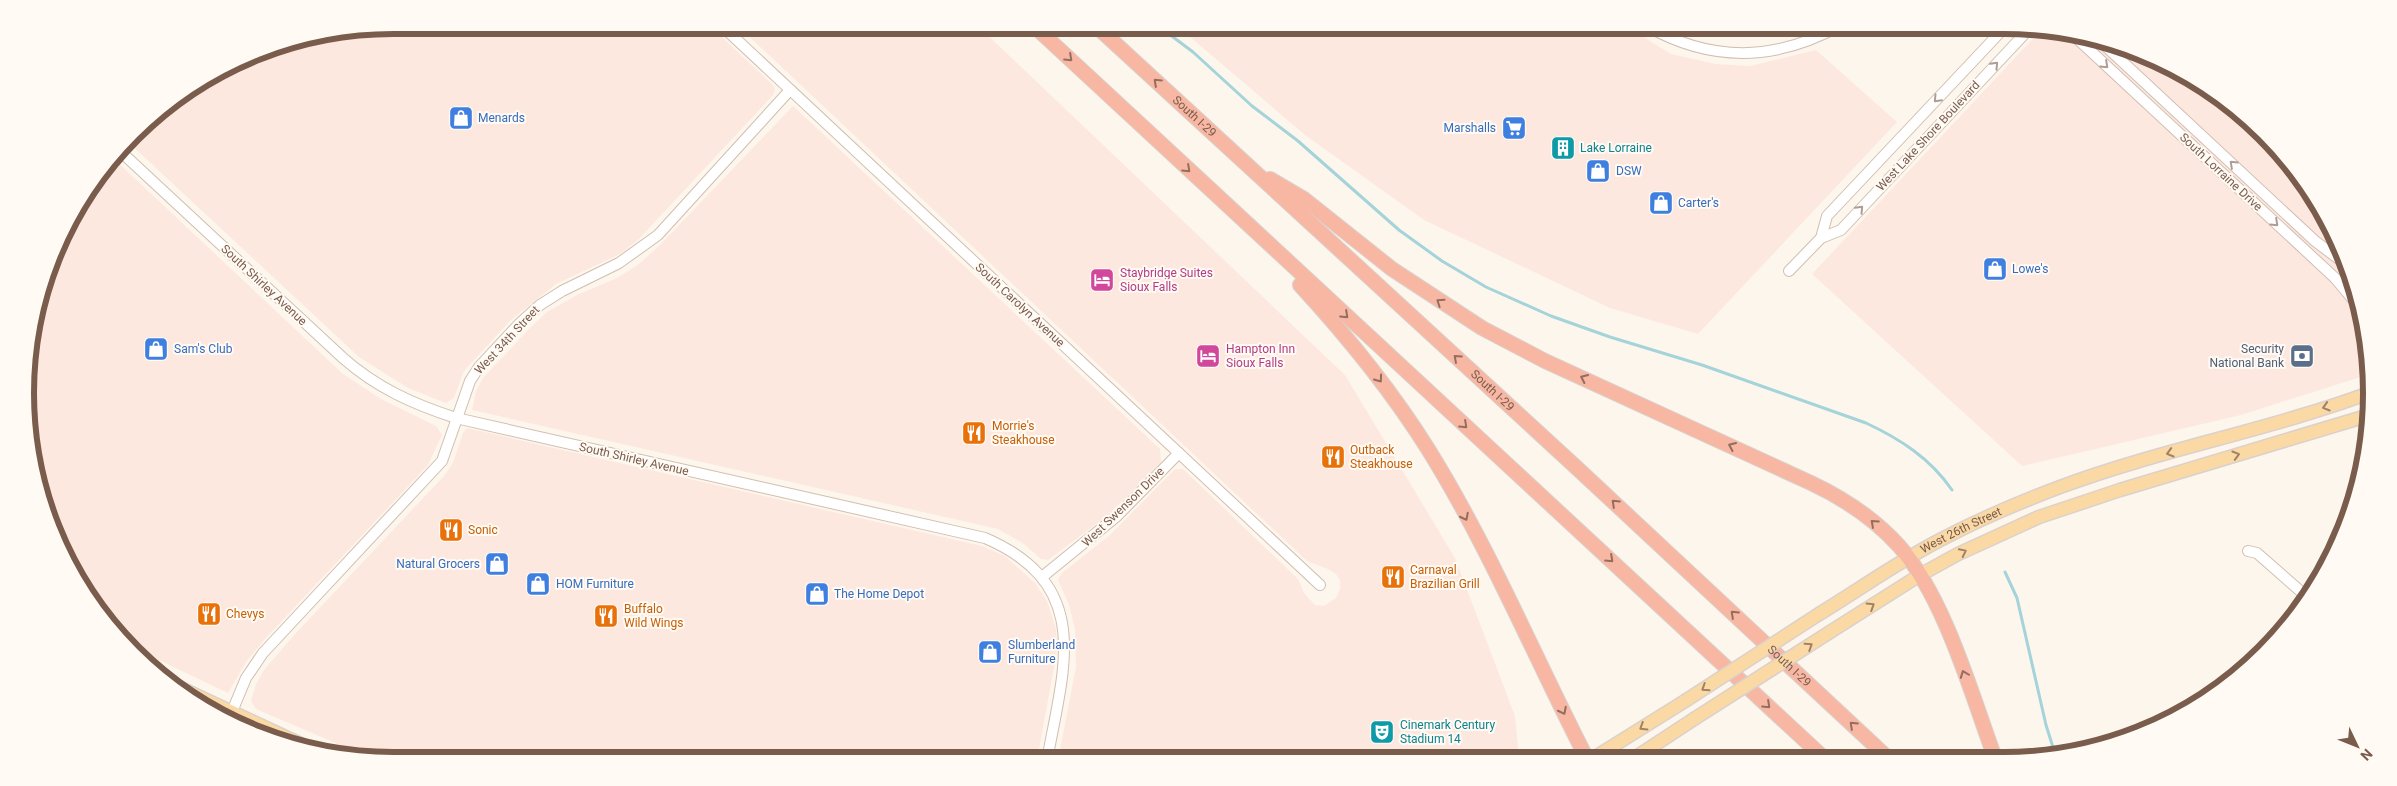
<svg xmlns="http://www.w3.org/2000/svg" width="2397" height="786" viewBox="0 0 2397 786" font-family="Roboto,sans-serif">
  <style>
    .commercial { fill: #fde8e0 }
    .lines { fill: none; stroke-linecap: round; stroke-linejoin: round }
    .stream { stroke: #a5d3da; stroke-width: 3 }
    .minor-casing { stroke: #d1beb0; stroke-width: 12 }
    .major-casing { stroke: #dad1cd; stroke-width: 15 }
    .highway-casing { stroke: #dad1cd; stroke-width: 16 }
    .minor { stroke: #fff; stroke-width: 10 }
    .major { stroke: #fbd9a5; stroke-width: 12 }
    .highway { stroke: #f7b7a3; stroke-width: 14 }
    .major-bridge-casing { stroke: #dad1cd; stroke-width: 15; stroke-linecap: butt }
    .major-bridge { stroke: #fbd9a5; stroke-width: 12 }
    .oneway { stroke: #936e5e }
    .oneway2 { stroke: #af9d94 }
    .oneway3 { stroke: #a18267 }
    .labels { text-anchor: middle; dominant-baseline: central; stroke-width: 4; stroke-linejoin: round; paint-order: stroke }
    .street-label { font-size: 12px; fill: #7a5c4d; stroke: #fffaf3 }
    .shop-label { font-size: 12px; fill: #366cbe; stroke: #fffaf3; text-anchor: start }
    .culture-label { font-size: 12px; fill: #0d838f; stroke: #fffaf3; text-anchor: start }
    .hotel-label { font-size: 12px; fill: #b23c85; stroke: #fffaf3; text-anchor: start }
    .service-label { font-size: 12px; fill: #4e5e75; stroke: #fffaf3; text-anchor: end }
    .food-label { font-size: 12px; fill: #c56008; stroke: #fffaf3; text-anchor: start }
    .rim { fill: none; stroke: #7a5c4d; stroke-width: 6 }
  </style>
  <rect width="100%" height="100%" fill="#fdf6ec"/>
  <g class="commercial">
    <polygon points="393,25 709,25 772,84 775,89 774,94 638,240 620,254 556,284 511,320 464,371 454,398 446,403 408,388 359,357 127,141 150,117 252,53 321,32"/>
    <polygon points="737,25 977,25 1345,375 1455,558 1515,716 1518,748 1515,759 1058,760 1076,667 1075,629 1069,605 1058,580 1062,573 1110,535 1175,469 1183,469 1298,579 1304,593 1315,605 1324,606 1336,598 1340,589 1340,580 1336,574 1328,569 1307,561"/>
    <polygon points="1176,25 1624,25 1671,54 1716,64 1750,66 1816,50 1897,122 1698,334 1610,308 1424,220 1305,135"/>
    <polygon points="2042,29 2076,32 2145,53 2209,87 2264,133 2310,189 2344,252 2365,321 2370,374 2241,415 2022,466 1812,274"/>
    <polygon points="793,106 1160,449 1161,462 1107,516 1048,560 1041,559 1024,544 998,529 472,410 476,391 483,378 530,328 547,312 577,295 617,278 639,264 660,245"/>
    <polygon points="112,157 343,374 381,399 436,426 442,435 428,465 264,640 246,662 228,693 163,662 120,638 87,598 37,488 26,417 28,345 63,230 101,169"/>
    <polygon points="467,428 982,546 1005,556 1035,583 1047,601 1056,629 1057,651 1037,760 393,761 373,759 256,709 251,701 256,684 264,670 296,633 444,476 453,463 463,433"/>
  </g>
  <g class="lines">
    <g class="stream">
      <path d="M1157,25L1193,52L1252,106L1298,141L1399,230L1442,261L1486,287L1551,316L1610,337L1702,365L1866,423C1900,439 1930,458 1952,490"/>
      <polyline points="2005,572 2017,598 2046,725 2056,757"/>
    </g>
    <defs>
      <g id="minor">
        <polyline points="721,25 1320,585"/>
        <path d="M1645,25C1711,63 1775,62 1841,25"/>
        <polyline points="2069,31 2335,278 2355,302 2364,319"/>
        <polyline points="2098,39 2315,241 2348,266"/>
        <path d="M119,150L343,358C377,388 413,404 456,418L985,538C1094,585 1064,667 1047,760"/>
        <polyline points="1821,238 1827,216 2007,25"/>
        <polyline points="1789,271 1821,238 1841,230 2030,28"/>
        <polyline points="2248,551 2257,553 2307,597"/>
        <polyline points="1042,577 1117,516 1179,453"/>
        <polyline points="231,714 246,678 263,653 442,461 470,381 479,367 519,324 540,305 562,291 619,263 658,235 790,90"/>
      </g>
      <g id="major">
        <path id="s1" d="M1819,614C1860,589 1899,561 1942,539C1980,519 2020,502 2060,487C2162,449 2270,430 2372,392"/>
        <polyline points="1830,632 1920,575 1958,554 2039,517 2120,490 2370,415"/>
        <polyline points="170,683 322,754"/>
        <polyline points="1592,759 1685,701"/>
        <polyline points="1633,759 1694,719"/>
      </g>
      <g id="highway">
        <polyline points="1033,25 1824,758"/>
        <path id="s2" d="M1095,25L1578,469L1888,758"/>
        <path d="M1270,179L1304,199L1392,269L1482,328L1545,361L1811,483C1845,499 1875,519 1900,547C1945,599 1971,693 1995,758"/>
        <path d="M1300,285C1347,336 1391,390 1428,449C1489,547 1534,656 1587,759"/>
      </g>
    </defs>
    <use href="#minor" class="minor-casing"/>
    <use href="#major" class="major-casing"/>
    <use href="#highway" class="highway-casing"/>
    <use href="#minor" class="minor"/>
    <use href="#major" class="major"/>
    <use href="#highway" class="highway"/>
    <defs>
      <g id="major-bridge">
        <polyline points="1685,701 1819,614"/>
        <polyline points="1694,719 1830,632"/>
      </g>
    </defs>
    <use href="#major-bridge" class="major-bridge-casing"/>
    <use href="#major-bridge" class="major-bridge"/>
  </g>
  <defs><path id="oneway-chevron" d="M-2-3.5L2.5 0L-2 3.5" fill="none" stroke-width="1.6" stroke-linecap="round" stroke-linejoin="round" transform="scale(1.25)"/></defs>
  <g class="oneway">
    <use href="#oneway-chevron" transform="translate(1069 58) rotate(43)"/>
    <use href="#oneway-chevron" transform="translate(1157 82) rotate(-137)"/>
    <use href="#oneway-chevron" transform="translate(1187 169) rotate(43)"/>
    <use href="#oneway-chevron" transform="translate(1440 302) rotate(-146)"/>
    <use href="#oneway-chevron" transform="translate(1345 315) rotate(43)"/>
    <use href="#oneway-chevron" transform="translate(1457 358) rotate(-138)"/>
    <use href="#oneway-chevron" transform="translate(1584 378) rotate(-155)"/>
    <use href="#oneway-chevron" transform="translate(1379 379) rotate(54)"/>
    <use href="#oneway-chevron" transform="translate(1464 425) rotate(43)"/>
    <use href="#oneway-chevron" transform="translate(1732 446) rotate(-156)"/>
    <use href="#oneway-chevron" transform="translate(1615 503) rotate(-137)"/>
    <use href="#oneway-chevron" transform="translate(1465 517) rotate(63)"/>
    <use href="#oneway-chevron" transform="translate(1874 523) rotate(-138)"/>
    <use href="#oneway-chevron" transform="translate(1610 559) rotate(43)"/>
    <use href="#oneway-chevron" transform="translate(1734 614) rotate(-137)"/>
    <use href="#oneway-chevron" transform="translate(1964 674) rotate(-111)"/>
    <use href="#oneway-chevron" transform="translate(1767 705) rotate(43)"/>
    <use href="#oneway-chevron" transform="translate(1563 711) rotate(63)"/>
    <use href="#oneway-chevron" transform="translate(1853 725) rotate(-137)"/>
  </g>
  <g class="oneway2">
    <use href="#oneway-chevron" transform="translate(1995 65) rotate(-47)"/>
    <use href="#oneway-chevron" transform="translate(2105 65) rotate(43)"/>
    <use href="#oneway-chevron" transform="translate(1937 99) rotate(133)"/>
    <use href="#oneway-chevron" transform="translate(2233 164) rotate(-137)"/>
    <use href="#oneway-chevron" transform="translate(1860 209) rotate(-47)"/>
    <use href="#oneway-chevron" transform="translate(2275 223) rotate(43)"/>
  </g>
  <g class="oneway3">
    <use href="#oneway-chevron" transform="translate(2326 407) rotate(163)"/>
    <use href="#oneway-chevron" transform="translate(2170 453) rotate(164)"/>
    <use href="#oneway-chevron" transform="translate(2236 455) rotate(-16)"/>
    <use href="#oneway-chevron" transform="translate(1963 552) rotate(-26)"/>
    <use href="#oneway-chevron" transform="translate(1871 606) rotate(-32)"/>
    <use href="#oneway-chevron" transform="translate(1809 646) rotate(-33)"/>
    <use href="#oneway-chevron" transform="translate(1705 688) rotate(147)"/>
    <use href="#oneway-chevron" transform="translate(1643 727) rotate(148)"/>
  </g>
  <defs>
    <symbol id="shop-square" viewBox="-11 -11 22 22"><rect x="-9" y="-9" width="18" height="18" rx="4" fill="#3f7fe0" stroke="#fffaf3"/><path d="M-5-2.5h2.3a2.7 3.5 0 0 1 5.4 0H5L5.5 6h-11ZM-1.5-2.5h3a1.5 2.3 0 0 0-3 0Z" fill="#fff"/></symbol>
    <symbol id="supermarket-square" viewBox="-11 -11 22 22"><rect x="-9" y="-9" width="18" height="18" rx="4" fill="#3f7fe0" stroke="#fffaf3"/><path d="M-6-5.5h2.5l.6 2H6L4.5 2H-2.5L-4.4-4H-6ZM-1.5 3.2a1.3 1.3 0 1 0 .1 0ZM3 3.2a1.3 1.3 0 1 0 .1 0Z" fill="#fff"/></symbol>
    <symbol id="building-square" viewBox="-11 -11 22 22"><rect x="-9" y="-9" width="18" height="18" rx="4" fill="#0f9aa8" stroke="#fffaf3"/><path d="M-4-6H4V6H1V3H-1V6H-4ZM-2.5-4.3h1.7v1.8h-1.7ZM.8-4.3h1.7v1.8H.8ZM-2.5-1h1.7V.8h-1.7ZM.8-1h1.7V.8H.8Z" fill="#fff"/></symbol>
    <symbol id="hotel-square" viewBox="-11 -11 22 22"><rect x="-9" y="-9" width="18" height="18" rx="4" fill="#d1479c" stroke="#fffaf3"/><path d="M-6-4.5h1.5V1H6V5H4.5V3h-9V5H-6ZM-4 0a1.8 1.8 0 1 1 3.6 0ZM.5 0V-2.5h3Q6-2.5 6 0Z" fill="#fff"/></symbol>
    <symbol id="bank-square" viewBox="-11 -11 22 22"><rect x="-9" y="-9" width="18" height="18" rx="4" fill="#5c6f8a" stroke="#fffaf3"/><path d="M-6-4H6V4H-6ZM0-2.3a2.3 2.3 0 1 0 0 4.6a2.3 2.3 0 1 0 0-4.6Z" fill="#fff"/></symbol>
    <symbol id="restaurant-square" viewBox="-11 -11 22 22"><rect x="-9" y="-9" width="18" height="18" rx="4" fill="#e8710a" stroke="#fffaf3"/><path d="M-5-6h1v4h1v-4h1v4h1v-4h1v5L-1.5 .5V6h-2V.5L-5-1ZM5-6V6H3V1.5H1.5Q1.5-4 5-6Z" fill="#fff"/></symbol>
    <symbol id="theatre-square" viewBox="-11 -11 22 22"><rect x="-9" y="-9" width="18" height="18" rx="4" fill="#0f9aa8" stroke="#fffaf3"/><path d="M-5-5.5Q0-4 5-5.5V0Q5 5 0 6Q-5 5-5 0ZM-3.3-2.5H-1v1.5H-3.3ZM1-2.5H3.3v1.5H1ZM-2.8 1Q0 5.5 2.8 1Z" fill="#fff"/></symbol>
  </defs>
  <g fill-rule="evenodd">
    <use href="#shop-square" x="447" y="104" width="28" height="28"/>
    <use href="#supermarket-square" x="1500" y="114" width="28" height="28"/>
    <use href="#building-square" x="1549" y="134" width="28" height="28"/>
    <use href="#shop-square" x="1584" y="157" width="28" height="28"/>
    <use href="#shop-square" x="1647" y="189" width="28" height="28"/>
    <use href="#shop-square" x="1981" y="255" width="28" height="28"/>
    <use href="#hotel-square" x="1088" y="266" width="28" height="28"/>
    <use href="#shop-square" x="142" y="335" width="28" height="28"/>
    <use href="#hotel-square" x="1194" y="342" width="28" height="28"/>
    <use href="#bank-square" x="2288" y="342" width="28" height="28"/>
    <use href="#restaurant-square" x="960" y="419" width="28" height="28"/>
    <use href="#restaurant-square" x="1319" y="443" width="28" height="28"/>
    <use href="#restaurant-square" x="437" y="516" width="28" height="28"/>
    <use href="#shop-square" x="483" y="550" width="28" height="28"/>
    <use href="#restaurant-square" x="1379" y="563" width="28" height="28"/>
    <use href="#shop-square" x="524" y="570" width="28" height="28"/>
    <use href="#shop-square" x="803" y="580" width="28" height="28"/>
    <use href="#restaurant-square" x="195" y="600" width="28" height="28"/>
    <use href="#restaurant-square" x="592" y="602" width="28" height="28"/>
    <use href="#shop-square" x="976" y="638" width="28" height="28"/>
    <use href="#theatre-square" x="1368" y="718" width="28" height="28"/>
  </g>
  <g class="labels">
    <g class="street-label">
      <text stroke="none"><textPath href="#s2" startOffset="135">South I-29</textPath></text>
      <text transform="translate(1928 136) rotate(-47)">West Lake Shore Boulevard</text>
      <text transform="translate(2221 172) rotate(43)">South Lorraine Drive</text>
      <text transform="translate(264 285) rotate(43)">South Shirley Avenue</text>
      <text transform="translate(1020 305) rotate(43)">South Carolyn Avenue</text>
      <text transform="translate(507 340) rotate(-47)">West 34th Street</text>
      <text stroke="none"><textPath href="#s2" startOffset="540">South I-29</textPath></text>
      <text transform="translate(634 459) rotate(13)">South Shirley Avenue</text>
      <text transform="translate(1123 507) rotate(-44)">West Swenson Drive</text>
      <text stroke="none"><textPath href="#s1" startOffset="165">West 26th Street</textPath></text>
      <text stroke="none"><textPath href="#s2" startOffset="945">South I-29</textPath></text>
    </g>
    <g class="shop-label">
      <text x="478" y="118">Menards</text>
      <text x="1496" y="128" text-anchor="end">Marshalls</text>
      <text x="1616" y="171">DSW</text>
      <text x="1678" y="203">Carter's</text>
      <text x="2012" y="269">Lowe's</text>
      <text x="174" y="349">Sam's Club</text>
      <text x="480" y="564" text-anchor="end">Natural Grocers</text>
      <text x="556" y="584">HOM Furniture</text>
      <text x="834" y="594">The Home Depot</text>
      <text x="1008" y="645">Slumberland<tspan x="1008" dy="14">Furniture</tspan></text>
    </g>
    <g class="culture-label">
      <text x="1580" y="148">Lake Lorraine</text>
      <text x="1400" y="725">Cinemark Century<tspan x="1400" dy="14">Stadium 14</tspan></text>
    </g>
    <g class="hotel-label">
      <text x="1120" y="273">Staybridge Suites<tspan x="1120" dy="14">Sioux Falls</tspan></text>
      <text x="1226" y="349">Hampton Inn<tspan x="1226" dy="14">Sioux Falls</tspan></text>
    </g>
    <g class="service-label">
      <text x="2284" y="349">Security<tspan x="2284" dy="14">National Bank</tspan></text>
    </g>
    <g class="food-label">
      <text x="992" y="426">Morrie's<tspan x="992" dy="14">Steakhouse</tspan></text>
      <text x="1350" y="450">Outback<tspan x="1350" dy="14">Steakhouse</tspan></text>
      <text x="468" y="530">Sonic</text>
      <text x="1410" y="570">Carnaval<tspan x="1410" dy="14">Brazilian Grill</tspan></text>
      <text x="624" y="609">Buffalo<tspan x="624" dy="14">Wild Wings</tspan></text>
      <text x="226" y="614">Chevys</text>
    </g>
  </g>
  <path d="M0 0H2397V786H0ZM393 34H2004A359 359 0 0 1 2363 393V393A359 359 0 0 1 2004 752H393A359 359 0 0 1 34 393V393A359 359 0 0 1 393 34Z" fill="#fffaf3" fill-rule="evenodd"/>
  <path class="rim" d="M393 34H2004A359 359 0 0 1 2363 393V393A359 359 0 0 1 2004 752H393A359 359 0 0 1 34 393V393A359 359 0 0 1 393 34Z"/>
  <g transform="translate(2357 746) rotate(133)" stroke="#fffaf3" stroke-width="4" paint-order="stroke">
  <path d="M0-4L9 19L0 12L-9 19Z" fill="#7a5c4d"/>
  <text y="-8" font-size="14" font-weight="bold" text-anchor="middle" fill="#7a5c4d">N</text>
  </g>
</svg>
